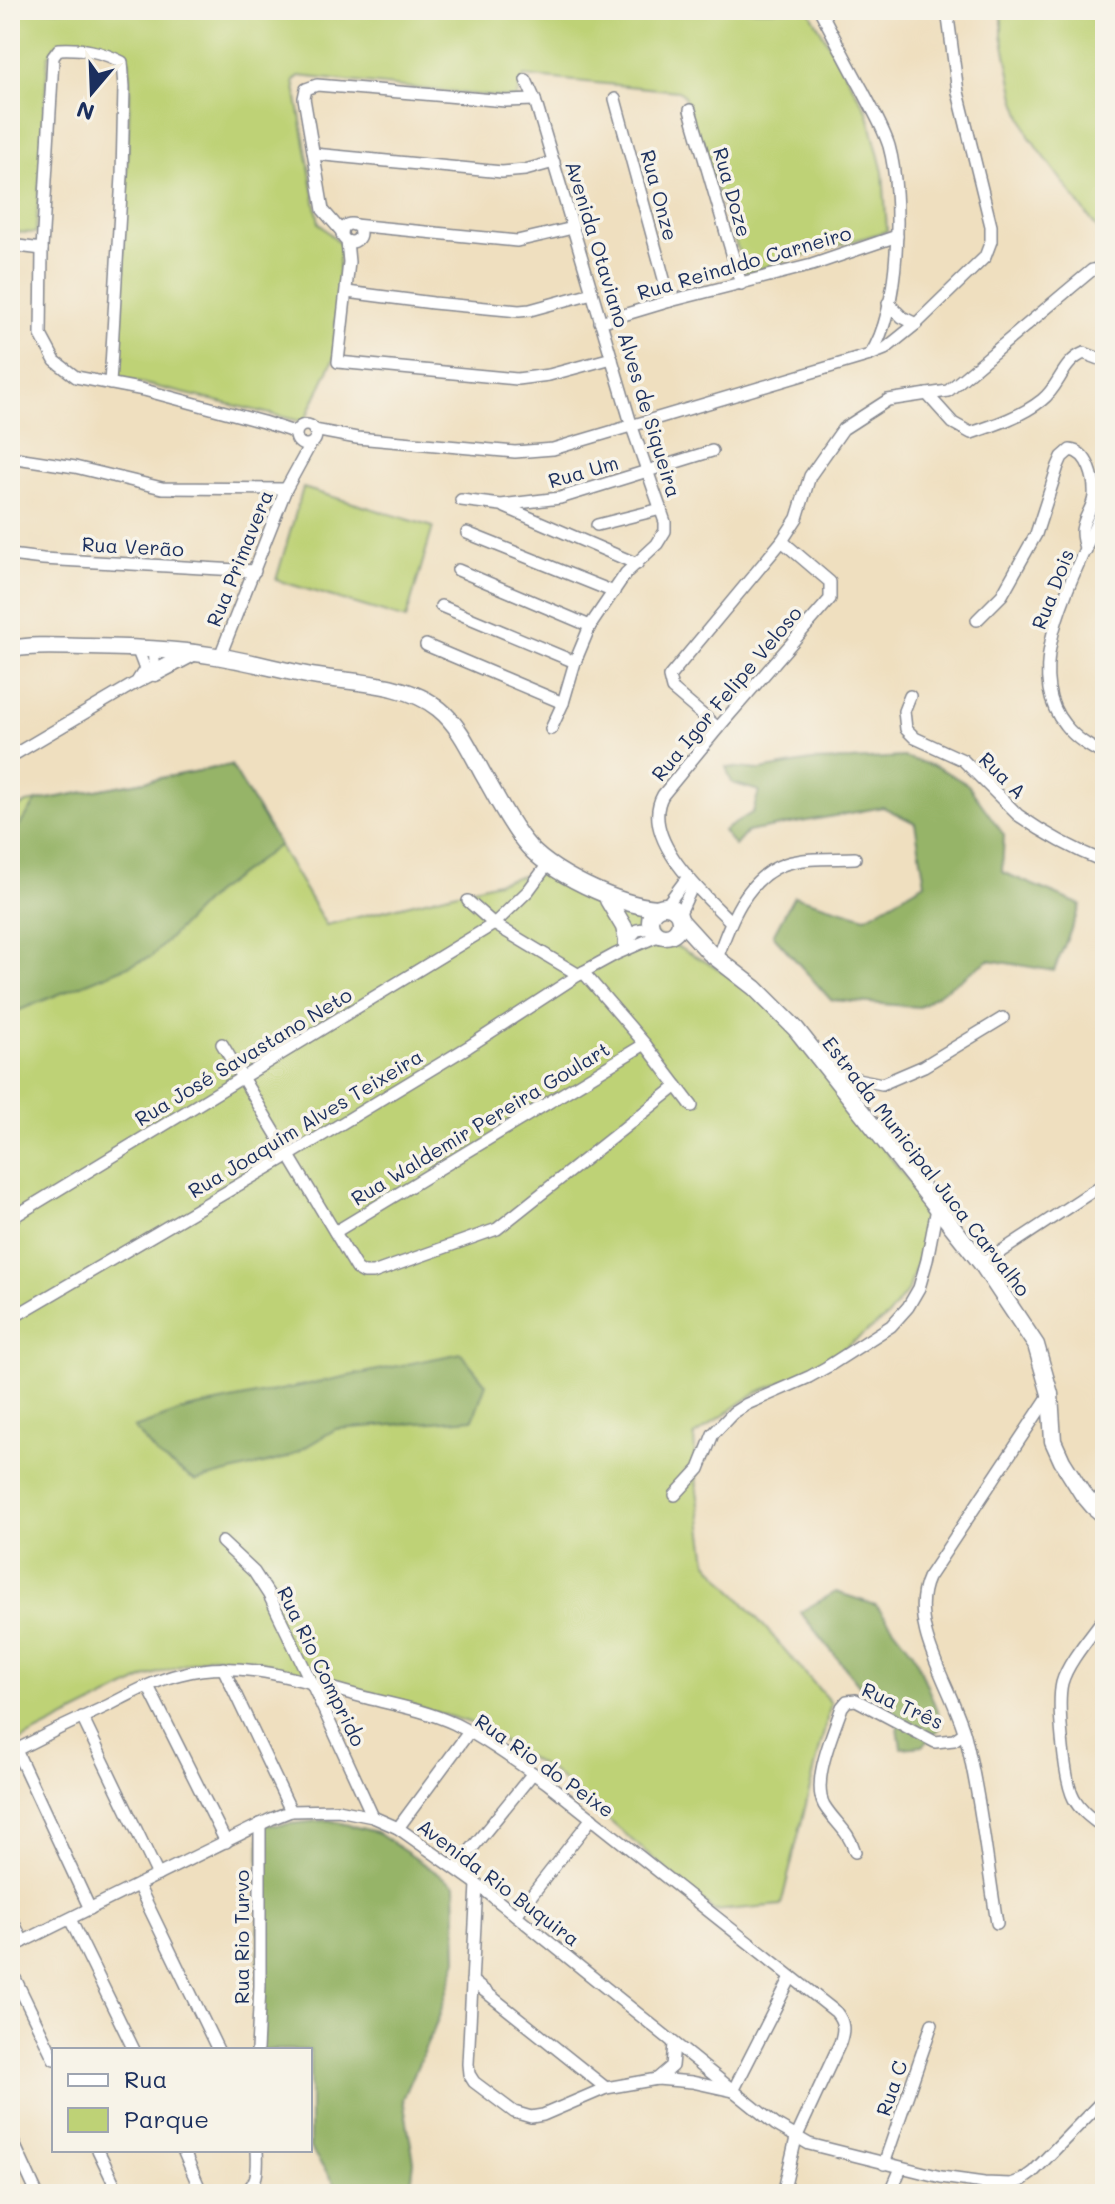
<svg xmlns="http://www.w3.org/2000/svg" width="1115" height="2204" viewBox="0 0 1115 2204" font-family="Mali,sans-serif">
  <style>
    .green { fill: #bed276; stroke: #6c806a; stroke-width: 2 }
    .forest { fill: #96b467; stroke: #587262; stroke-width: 2 }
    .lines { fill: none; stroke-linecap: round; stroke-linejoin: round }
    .street-casing { stroke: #85878e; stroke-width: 14 }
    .secondary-casing { stroke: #85878e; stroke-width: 19 }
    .street { stroke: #fff; stroke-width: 11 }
    .secondary { stroke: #fff; stroke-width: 16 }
    .labels { text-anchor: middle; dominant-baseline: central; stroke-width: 7; stroke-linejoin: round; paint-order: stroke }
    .street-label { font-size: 20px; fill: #1b2f5e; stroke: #f7f3e8 }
  </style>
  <rect width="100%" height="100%" fill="#f7f3e8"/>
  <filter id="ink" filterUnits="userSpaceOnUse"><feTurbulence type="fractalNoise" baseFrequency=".0125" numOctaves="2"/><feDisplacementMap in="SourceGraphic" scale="16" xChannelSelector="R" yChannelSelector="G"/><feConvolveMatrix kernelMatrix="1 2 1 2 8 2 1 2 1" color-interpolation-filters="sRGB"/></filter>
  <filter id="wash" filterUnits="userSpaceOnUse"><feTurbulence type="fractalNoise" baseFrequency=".006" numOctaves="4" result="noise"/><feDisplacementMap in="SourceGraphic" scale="32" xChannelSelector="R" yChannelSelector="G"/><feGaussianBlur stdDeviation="1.8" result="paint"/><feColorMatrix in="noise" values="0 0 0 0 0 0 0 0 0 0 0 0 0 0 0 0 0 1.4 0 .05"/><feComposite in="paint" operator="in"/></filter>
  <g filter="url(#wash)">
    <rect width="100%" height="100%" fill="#efdfbf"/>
    <g class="green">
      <path d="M10,10H809L867,111L883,172L887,231L746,273L683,94L678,91L524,76L516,99L299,76L294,81L319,223L340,244L334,358L304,422L119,378L130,89L129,60C102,42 88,42 56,45L48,57L36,233L10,232Z"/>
      <polygon points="1002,10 1105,10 1105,233 1097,228 1029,136 1015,98 1002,35"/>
      <polygon points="303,488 433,527 406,619 276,580"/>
      <polygon points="231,765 326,925 549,869 611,903 671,944 712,965 753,991 792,1031 932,1211 909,1289 887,1317 811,1372 757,1392 694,1436 697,1490 707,1561 831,1703 781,1905 714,1911 553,1772 471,1723 318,1677 253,1659 211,1656 149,1676 10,1746 10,811 27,803"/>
    </g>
    <g class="forest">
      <polygon points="904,757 937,767 967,784 1004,835 1002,872 1081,905 1054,971 989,960 919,1007 831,1000 773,935 794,896 866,917 925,883 915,823 883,807 747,832 735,846 723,831 753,812 759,791 732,783 726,767 760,770 811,761 851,760"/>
      <polygon points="231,765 279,845 213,894 151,957 10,1014 10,835 16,830 37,801"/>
      <polygon points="461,1353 486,1384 473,1419 336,1429 287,1458 196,1481 159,1457 134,1428 187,1409"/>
      <polygon points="836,1592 876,1605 914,1654 943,1725 923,1746 901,1748 896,1713 864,1691 800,1612"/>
      <polygon points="329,1820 376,1832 455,1885 457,1959 439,2017 403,2099 414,2161 410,2194 342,2194 310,2148 310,2050 257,2050 260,1824 279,1825"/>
    </g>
  </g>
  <g filter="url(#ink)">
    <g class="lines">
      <defs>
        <g id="street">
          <path d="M820,10C834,37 848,64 863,91C872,109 883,127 889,146C903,196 900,312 870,355"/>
          <polyline points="526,80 535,100 632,427 665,522 665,531 657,544 626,573 590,626 575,662 563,703 551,729"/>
          <polyline points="615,99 670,301"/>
          <polyline points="690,110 741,284"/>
          <polyline points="314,154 502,172 525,170 554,162"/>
          <circle cx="351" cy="233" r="9"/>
          <polyline points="354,225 517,241 573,228"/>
          <polyline points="342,232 323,210 304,98 306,89 317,85 506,101 535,100"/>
          <polyline points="347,241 349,262 338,362 517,379 549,375 612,358"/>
          <polyline points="10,245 42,249"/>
          <polyline points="347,292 433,303 519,311 530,310 592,293"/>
          <polyline points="888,303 902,317 916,324"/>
          <polyline points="600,322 670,301 812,265 897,236"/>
          <path d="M110,384L122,176L124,87L122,62C100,51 83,48 59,49L53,57L52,77L42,249L41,335L55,361L76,377L144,390L263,422L294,432L296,431"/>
          <path d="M927,394L953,423L971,433C995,425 1022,416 1042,400C1060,386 1062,362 1084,353L1105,361"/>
          <circle cx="306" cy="435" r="10"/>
          <polyline points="314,430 357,438 515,452 553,449 870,355 885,349 916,324 985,257 991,241 991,226 958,92 947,10"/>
          <polyline points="10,457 75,467 162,488 286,489"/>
          <polyline points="461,500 501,505 560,498 712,451"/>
          <polyline points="505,507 637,564"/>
          <path d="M1105,513L1098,519C1076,574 1019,670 1065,725C1076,739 1090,747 1105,755"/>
          <polyline points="597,525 661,509"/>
          <polyline points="467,533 614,592"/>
          <polyline points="10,555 43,559 255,571"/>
          <polyline points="458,570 590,626"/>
          <polyline points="441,606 575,662"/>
          <path d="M977,620L1002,595L1036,534L1058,466L1062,457L1070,450C1089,452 1095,480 1094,496C1093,509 1082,519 1082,532C1082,538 1084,545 1086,550"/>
          <polyline points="426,645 563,703"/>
          <polyline points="137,648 145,669 138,680"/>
          <polyline points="220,656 286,489 310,445"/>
          <path d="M910,696L904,711L906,729L915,738L963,760L1018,815C1045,834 1075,850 1105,862"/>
          <polyline points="718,728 672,689 669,677 782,541 797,518 810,476 843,429 888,400 948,391 1092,270 1105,267"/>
          <polyline points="10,757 132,685 155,673 153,649"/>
          <polyline points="468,901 494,924 579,975"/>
          <polyline points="666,906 687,878"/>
          <polyline points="679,915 693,885"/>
          <path d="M730,921C703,894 639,837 663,795L718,728L830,599V582L782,541"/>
          <polyline points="624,944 637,930 651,928"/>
          <path d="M717,959C729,924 746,877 785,864C806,857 832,859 855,858"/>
          <polyline points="583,972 645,1044 692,1106"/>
          <polyline points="222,1044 357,1269 364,1273 373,1273 384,1269 497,1229 677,1086"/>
          <polyline points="832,1074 882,1084 924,1066 1003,1018"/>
          <polyline points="10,1219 494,924 528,891 548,864"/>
          <polyline points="335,1232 645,1044"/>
          <polyline points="982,1264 1105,1183"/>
          <polyline points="10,1319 288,1156 468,1047 583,972 616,954 660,935"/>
          <polyline points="675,1495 699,1469 713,1434 733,1413 747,1404 809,1377 827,1367 891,1326 908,1307 919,1288 927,1260 937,1208"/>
          <polyline points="1093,1506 1105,1490"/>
          <polyline points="222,1542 254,1572 269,1595 312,1684 373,1817"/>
          <path d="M1105,1616C1092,1635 1068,1661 1062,1683C1057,1704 1064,1781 1074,1799C1081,1812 1094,1820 1105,1829"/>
          <polyline points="223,1668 291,1811"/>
          <polyline points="148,1686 226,1842"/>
          <polyline points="82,1717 158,1875"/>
          <polyline points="16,1750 90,1909"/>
          <path d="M10,1753C43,1736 76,1720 109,1705C132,1693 156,1680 181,1674C242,1657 308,1683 367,1698C396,1705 427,1711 455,1724C487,1740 517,1762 547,1783L836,2012C845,2023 844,2031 840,2043L796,2138L783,2194"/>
          <polyline points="398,1828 469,1732"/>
          <path d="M855,1852C849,1831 835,1823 824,1805C811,1781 834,1731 842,1707L847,1701L856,1700L935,1742L954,1740L964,1733"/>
          <polyline points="456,1868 533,1773"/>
          <polyline points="477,1884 468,2064 469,2074 474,2082 514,2112 531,2117 543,2115 606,2088 657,2079 692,2082 733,2091 791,1977"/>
          <polyline points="138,1885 218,2050"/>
          <polyline points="10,1915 23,1942"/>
          <polyline points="516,1915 592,1818"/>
          <polyline points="70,1919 134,2050"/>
          <path d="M997,1923C987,1862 980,1795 965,1735C953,1689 906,1626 928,1578L1050,1394"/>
          <polyline points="10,1948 271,1819 291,1811 338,1810 373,1817 398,1828 477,1884 776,2125 809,2144 941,2177 984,2183 1011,2184 1022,2180 1033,2172 1105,2098"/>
          <polyline points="10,1968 54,2059"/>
          <polyline points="472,1981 606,2088"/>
          <polyline points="257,2050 260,1986 260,1824"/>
          <polyline points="657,2079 672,2066 674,2044"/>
          <polyline points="10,2135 37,2194"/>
          <polyline points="98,2150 119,2194"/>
          <polyline points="183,2150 202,2194"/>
          <polyline points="884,2164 932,2024"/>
          <path d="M238,2194C259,2189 258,2168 257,2150"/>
          <polyline points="890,2194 901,2168"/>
        </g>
        <g id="secondary">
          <path d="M10,649C36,644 63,647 89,647C131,648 174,649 216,656C248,661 280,670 312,676C352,683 407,682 439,709C459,725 471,752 483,774C496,796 508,821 524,841C548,873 619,905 657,908"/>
          <polyline points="155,673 193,653"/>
          <polyline points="608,900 624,927 627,940"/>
          <circle cx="665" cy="921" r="15"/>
          <polyline points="680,920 710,953 755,988 796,1029 982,1264 1036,1345 1050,1394 1053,1441 1062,1461 1082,1493 1093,1506 1105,1516"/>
        </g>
      </defs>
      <use href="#street" class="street-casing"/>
      <use href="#secondary" class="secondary-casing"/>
      <use href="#street" class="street"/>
      <use href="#secondary" class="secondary"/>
    </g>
  </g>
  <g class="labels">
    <g class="street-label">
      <text transform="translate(733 192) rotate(74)">Rua Doze</text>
      <text transform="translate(660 195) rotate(75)">Rua Onze</text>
      <text transform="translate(744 262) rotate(-16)">Rua Reinaldo Carneiro</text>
      <text transform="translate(624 329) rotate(73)">Avenida Otaviano Alves de Siqueira</text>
      <text transform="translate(583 471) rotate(-16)">Rua Um</text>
      <text transform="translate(133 546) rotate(3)">Rua Verão</text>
      <text transform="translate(239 558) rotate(-68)">Rua Primavera</text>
      <text transform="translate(1052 589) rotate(-69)">Rua Dois</text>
      <text transform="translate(726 693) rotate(-50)">Rua Igor Felipe Veloso</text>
      <text transform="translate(1003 775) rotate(45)">Rua A</text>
      <text transform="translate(243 1056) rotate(-31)">Rua José Savastano Neto</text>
      <text transform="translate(305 1123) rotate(-31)">Rua Joaquim Alves Teixeira</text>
      <text transform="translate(480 1123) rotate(-31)">Rua Waldemir Pereira Goulart</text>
      <text transform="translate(927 1166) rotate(52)">Estrada Municipal Juca Carvalho</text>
      <text transform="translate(322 1666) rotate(64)">Rua Rio Comprido</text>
      <text transform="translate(903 1705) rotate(24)">Rua Três</text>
      <text transform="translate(545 1765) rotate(35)">Rua Rio do Peixe</text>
      <text transform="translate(499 1882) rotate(37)">Avenida Rio Buquira</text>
      <text transform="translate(241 1937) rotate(-90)">Rua Rio Turvo</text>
      <text transform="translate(891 2088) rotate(-71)">Rua C</text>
    </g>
  </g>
  <rect width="1115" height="2204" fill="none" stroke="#f7f3e8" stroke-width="40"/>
  <rect x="52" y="2048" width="260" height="104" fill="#f7f3e8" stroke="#9fa5b1" stroke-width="2"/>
  <rect x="68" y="2074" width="40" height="12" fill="#ffffff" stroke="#9fa5b1" stroke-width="2"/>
  <text x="124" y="2088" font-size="24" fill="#1b2f5e">Rua</text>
  <rect x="68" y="2108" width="40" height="24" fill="#bed276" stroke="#9fa5b1" stroke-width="2"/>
  <text x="124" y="2128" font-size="24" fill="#1b2f5e">Parque</text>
  <g transform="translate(92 92) rotate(199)" stroke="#f7f3e8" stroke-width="6" paint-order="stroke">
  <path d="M0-6L14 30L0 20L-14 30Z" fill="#1b2f5e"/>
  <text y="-12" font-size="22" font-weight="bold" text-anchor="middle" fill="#1b2f5e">N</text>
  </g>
</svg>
